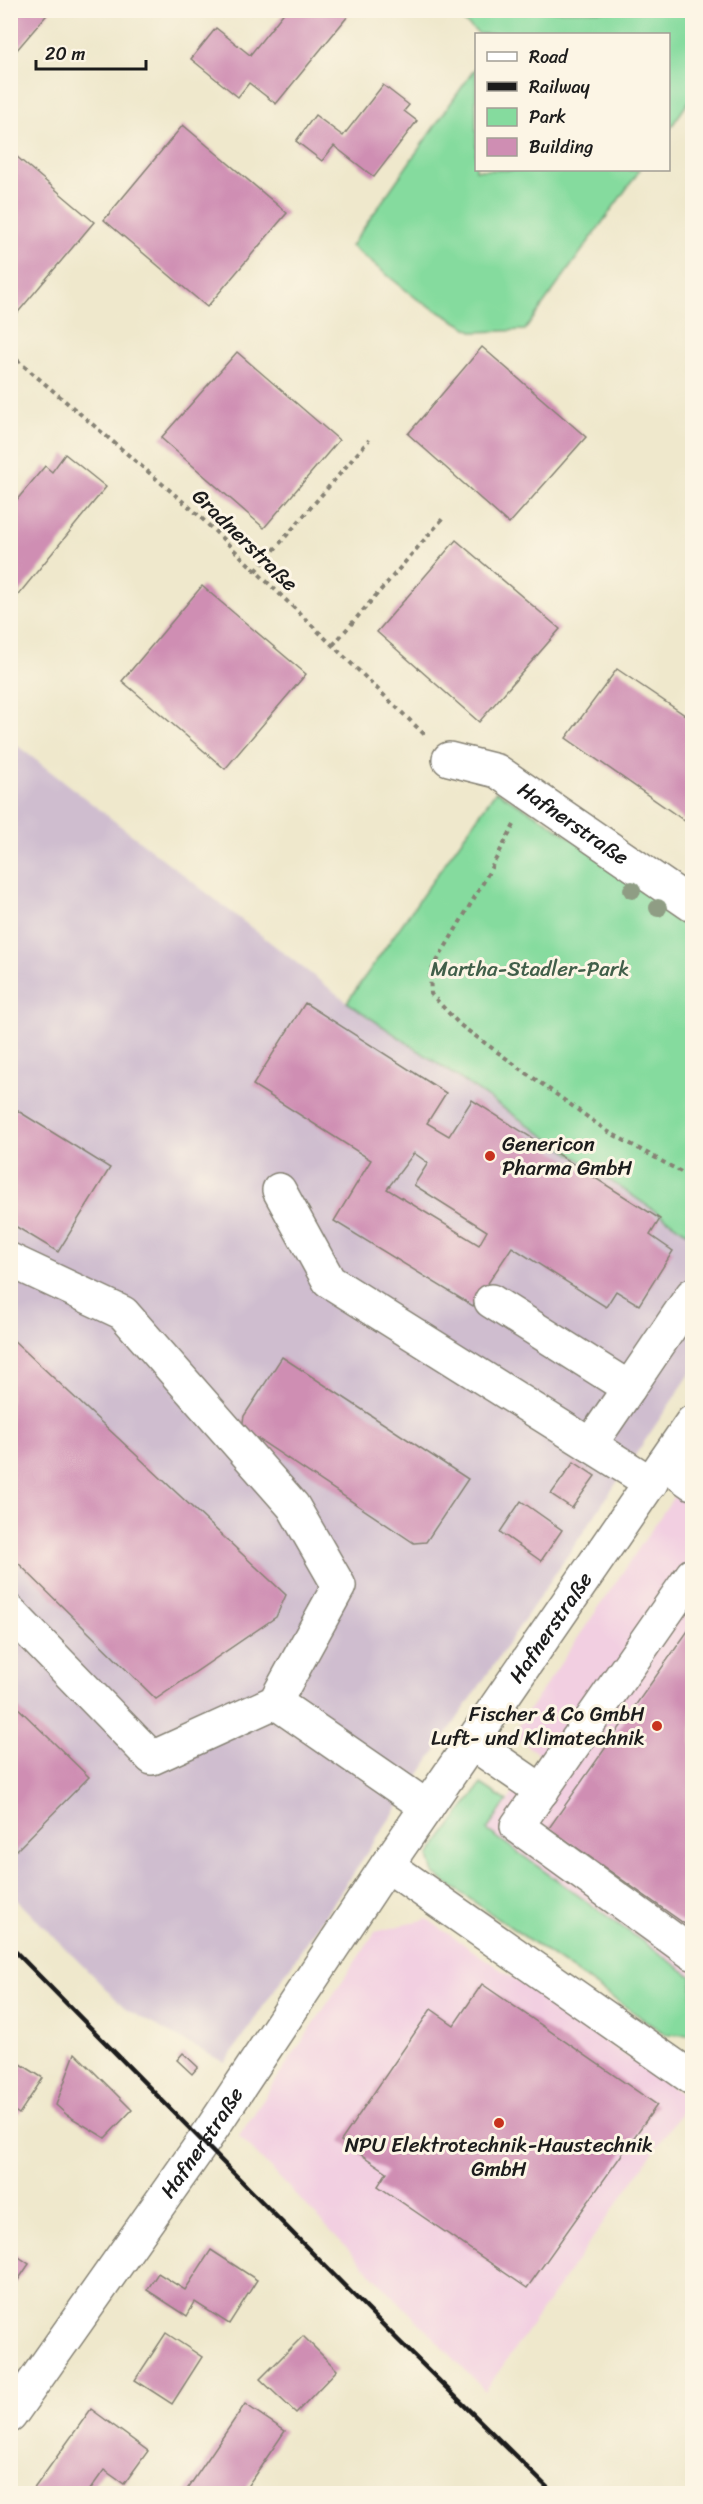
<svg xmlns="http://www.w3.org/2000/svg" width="703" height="2504" viewBox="0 0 703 2504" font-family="Sriracha,sans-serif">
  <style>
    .built { fill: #f2cfe1 }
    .industrial { fill: #cfbdcf }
    .green { fill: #85db9e; stroke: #507c5d; stroke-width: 1.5 }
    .building { fill: #cf8eb3; fill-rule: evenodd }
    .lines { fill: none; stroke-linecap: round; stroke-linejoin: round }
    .minor-casing { stroke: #868274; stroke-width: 36 }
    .path { stroke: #868274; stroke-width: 4; stroke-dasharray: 4.5 4.5; stroke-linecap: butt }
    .minor { stroke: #fff; stroke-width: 33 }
    .rail { stroke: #1c1c1c; stroke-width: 4.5 }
    .tree { fill: #8f9d84 }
    .poi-dot { fill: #c8321e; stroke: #fcf5e5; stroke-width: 2 }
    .labels { text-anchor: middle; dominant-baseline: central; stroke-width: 6; stroke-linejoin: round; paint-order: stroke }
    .street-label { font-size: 21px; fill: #1c1c1c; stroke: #fcf5e5 }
    .park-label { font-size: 21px; fill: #415f4a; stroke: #fcf5e5 }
    .poi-label { font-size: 21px; fill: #1c1c1c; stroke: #fcf5e5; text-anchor: start }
  </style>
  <rect width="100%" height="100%" fill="#fcf5e5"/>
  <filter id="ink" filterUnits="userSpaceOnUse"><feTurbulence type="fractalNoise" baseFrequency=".0167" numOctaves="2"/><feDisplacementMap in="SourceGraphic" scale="12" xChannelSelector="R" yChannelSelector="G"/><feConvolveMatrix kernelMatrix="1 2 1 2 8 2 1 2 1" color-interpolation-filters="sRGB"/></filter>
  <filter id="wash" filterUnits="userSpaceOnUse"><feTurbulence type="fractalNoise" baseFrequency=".008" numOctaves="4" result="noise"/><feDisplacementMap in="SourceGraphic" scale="24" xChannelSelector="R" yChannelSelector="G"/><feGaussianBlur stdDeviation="1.35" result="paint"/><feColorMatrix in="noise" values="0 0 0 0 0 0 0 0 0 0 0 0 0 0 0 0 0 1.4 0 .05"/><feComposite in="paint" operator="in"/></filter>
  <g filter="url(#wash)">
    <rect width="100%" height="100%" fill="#efe8cc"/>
    <g class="built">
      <polygon points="692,1470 692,1977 487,1830 540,1755 518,1739 518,1726"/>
      <polygon points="427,1919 690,2100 485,2391 239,2136 375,1932"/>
    </g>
    <polygon class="industrial" points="10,740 347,1002 692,1236 692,1371 225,2063 127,2010 11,1894"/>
    <g class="green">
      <polygon points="451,11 692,11 692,97 669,130 668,34 479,34"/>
      <polygon points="476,67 476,170 640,170 525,330 474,332 417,299 351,246"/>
      <polygon points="496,791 545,820 692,923 692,1236 347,1002"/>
      <polygon points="481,1784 507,1801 487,1830 692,1977 692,2035 665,2034 434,1874 429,1856"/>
    </g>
    <g id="blocks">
      <g class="building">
        <polygon points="10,10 51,10 10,58"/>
        <polygon points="286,10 341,10 348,16 276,104 249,83 238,97 191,59 216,28 250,55"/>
        <polygon points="383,85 409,105 404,111 417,121 374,177 334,146 322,161 296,141 315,115 343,136"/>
        <polygon points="183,125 287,213 207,307 104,220"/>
        <polygon points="10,151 94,222 14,317 10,314"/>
        <polygon points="482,347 586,437 509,524 408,434"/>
        <polygon points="237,352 339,440 264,528 161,438"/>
        <polygon points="65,454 106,487 10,605 10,508 45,466 52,472"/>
        <polygon points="456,540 560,629 479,722 377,632"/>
        <polygon points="202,586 306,674 225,769 122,681"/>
        <polygon points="617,669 692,720 692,826 566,738"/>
        <path d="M305,1003L446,1093L427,1123L449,1136L472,1100L660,1219L650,1235L673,1251L639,1305L616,1291L606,1307L512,1247L473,1306L334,1221L371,1160L253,1085ZM414,1153L428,1163L414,1185L487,1231L479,1245L387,1189Z"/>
        <polygon points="10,1106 110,1168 58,1252 10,1223"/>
        <polygon points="10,1337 286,1595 276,1617 156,1699 10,1555"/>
        <polygon points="282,1357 468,1479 426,1542 414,1543 242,1428 244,1416"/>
        <polygon points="574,1462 595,1476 572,1508 551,1494"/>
        <polygon points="521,1501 562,1530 541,1561 500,1532"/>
        <polygon points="692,1625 692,1929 549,1828"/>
        <polygon points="10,1700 89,1777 10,1857"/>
        <polygon points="482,1984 657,2105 527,2288 378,2186 387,2172 341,2141 431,2009 454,2025"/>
        <polygon points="75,2053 132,2110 105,2138 67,2115 56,2105"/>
        <polygon points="183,2053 198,2067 192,2074 177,2060"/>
        <polygon points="10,2057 43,2078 19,2114 10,2108"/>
        <polygon points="211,2250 257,2280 229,2324 195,2302 187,2316 147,2290 158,2273 185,2290"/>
        <polygon points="10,2251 29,2264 10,2292"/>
        <polygon points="166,2333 202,2357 172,2404 135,2380"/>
        <polygon points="303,2336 337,2370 296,2413 260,2379"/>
        <polygon points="245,2404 285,2431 242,2494 184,2494"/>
        <polygon points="91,2409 148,2451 124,2484 104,2470 87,2494 30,2494"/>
      </g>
    </g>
  </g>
  <g filter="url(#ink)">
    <use href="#blocks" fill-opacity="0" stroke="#868274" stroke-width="1.5"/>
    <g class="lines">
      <defs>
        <g id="minor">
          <path id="s1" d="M449,759L497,771L692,905"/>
          <polyline points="279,1190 329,1281 651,1483"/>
          <polyline points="10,1260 123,1313 293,1506 339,1586 275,1702 152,1758 10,1612"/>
          <polyline points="491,1301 629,1388 590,1445"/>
          <polyline points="629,1388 692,1295"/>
          <polyline points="664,1463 692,1483"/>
          <polyline points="692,1575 517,1826 692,1953"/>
          <polyline points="275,1702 427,1807"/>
          <polyline points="472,1743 542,1791"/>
          <polyline points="387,1865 692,2078"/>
          <path id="s2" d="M10,2416L203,2142L387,1865L692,1422"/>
        </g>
      </defs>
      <use href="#minor" class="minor-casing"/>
      <g class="path">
        <polyline points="10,354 194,511 425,735"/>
        <polyline points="256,571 369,440"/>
        <polyline points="333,645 445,516"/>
        <polyline points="514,825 483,883 430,973 431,994 460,1025 607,1131 692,1178"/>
      </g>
      <use href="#minor" class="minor"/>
      <polyline class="rail" points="10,1946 398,2340 554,2494"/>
    </g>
    <g class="tree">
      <circle cx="632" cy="890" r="9"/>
      <circle cx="658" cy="908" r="9"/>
    </g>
  </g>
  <g class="poi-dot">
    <circle cx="490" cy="1156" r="6"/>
    <circle cx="657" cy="1726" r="6"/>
    <circle cx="499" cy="2123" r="6"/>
  </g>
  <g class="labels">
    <g class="street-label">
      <text transform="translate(245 540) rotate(44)">Gradnerstraße</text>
      <text stroke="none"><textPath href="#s1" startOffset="142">Hafnerstraße</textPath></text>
      <text stroke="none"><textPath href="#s2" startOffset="956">Hafnerstraße</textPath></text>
      <text stroke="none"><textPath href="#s2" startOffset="334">Hafnerstraße</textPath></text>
    </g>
    <g class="park-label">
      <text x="530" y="969">Martha-Stadler-Park</text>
    </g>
    <g class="poi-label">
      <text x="502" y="1144">Genericon<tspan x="502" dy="24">Pharma GmbH</tspan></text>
      <text x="645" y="1714" text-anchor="end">Fischer &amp; Co GmbH<tspan x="645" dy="24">Luft- und Klimatechnik</tspan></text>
      <text x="499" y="2145" text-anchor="middle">NPU Elektrotechnik-Haustechnik<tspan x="499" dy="24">GmbH</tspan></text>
    </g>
  </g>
  <rect width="703" height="2504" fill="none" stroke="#fcf5e5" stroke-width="36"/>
  <rect x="475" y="33" width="195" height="138" fill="#fcf5e5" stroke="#a29e95" stroke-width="1.5"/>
  <rect x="487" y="52" width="30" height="9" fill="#ffffff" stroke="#a29e95" stroke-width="1.5"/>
  <text x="529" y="63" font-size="18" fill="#1c1c1c">Road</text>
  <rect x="487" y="82" width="30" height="9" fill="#1c1c1c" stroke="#a29e95" stroke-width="1.5"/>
  <text x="529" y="93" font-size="18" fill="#1c1c1c">Railway</text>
  <rect x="487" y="108" width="30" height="18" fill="#85db9e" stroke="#a29e95" stroke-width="1.5"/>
  <text x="529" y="123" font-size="18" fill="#1c1c1c">Park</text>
  <rect x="487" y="138" width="30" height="18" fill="#cf8eb3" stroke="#a29e95" stroke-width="1.5"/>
  <text x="529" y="153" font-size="18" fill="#1c1c1c">Building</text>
  <path d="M36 60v9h110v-9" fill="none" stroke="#1c1c1c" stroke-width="3"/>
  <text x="45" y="60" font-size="18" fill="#1c1c1c" stroke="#fcf5e5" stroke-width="4.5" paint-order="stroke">20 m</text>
</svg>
